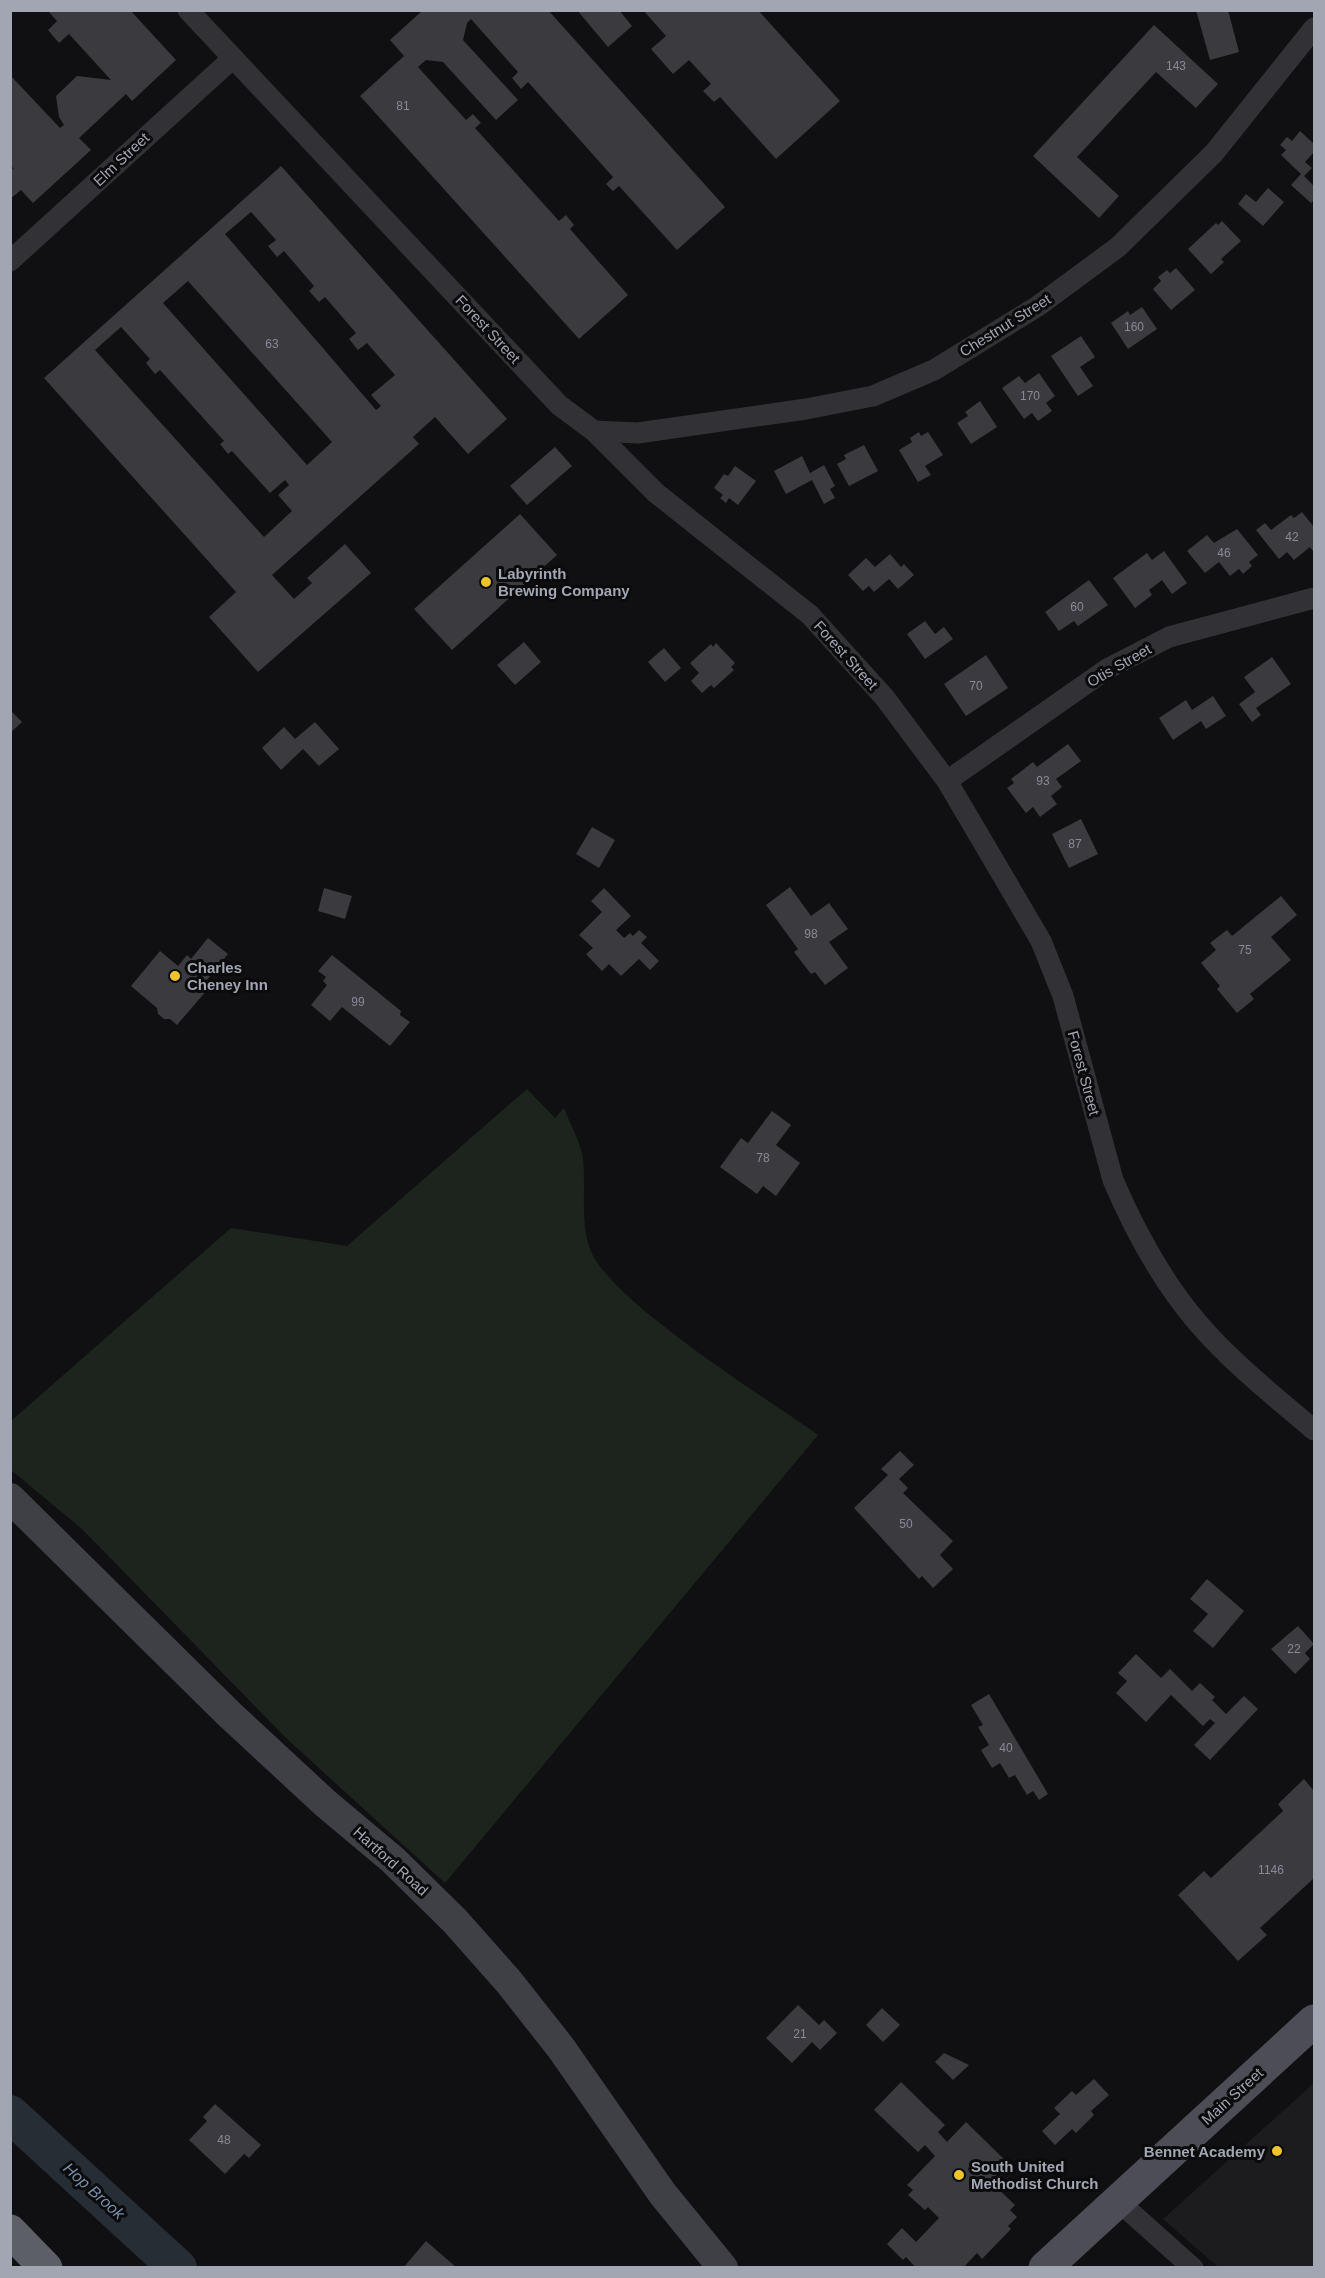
<svg xmlns="http://www.w3.org/2000/svg" width="1325" height="2278" viewBox="0 0 1325 2278" font-family="Helvetica,sans-serif">
  <style>
    .built { fill: #1c1c1e }
    .green { fill: #1d241e }
    .lines { fill: none; stroke-linecap: round; stroke-linejoin: round }
    .river { stroke: #272d35; stroke-width: 38 }
    .building { fill: #3a3a3f; fill-rule: evenodd }
    .street { stroke: #313136; stroke-width: 21 }
    .secondary { stroke: #3f4046; stroke-width: 30 }
    .primary { stroke: #4d4e55; stroke-width: 33 }
    .highway { stroke: #5d5f67; stroke-width: 33 }
    .poi-dot { fill: #eec42c; stroke: #0b0b0c; stroke-width: 2 }
    .labels { text-anchor: middle; dominant-baseline: central; stroke-width: 6; stroke-linejoin: round; paint-order: stroke }
    .number-label { font-size: 12px; fill: #888a95 }
    .street-label { font-size: 15px; fill: #a2a5b2; stroke: #0b0b0c }
    .poi-label { font-size: 15px; font-weight: bold; fill: #a2a5b2; stroke: #0b0b0c; text-anchor: start }
    .water-label { font-size: 16px; font-style: italic; fill: #788ead; stroke: #0b0b0c }
  </style>
  <rect width="100%" height="100%" fill="#101012"/>
  <polygon class="built" points="1314,2083 1314,2267 1218,2267 1163,2219"/>
  <path class="green" d="M527,1089L555,1118L564,1108C570,1124 581,1143 583,1159C586,1189 580,1221 590,1249C608,1300 769,1400 818,1435L445,1883L286,1738L82,1529L11,1470V1421L231,1228L347,1246Z"/>
  <g class="lines">
    <polyline class="river" points="10,2114 178,2268"/>
  </g>
  <g class="building">
    <polygon points="47,10 130,10 176,60 132,101 126,94 79,138 91,150 33,203 21,190 10,199 10,168 14,169 10,165 10,75 60,128 64,125 59,117 56,96 77,76 111,80 69,34 59,43 48,30 57,21"/>
    <polygon points="423,10 548,10 725,207 677,250 619,186 613,191 606,184 613,177 528,82 521,89 512,78 518,72 471,19 467,23 463,40 518,100 496,120 443,62 426,60 418,67 466,120 473,114 481,123 475,128 559,221 566,215 574,225 570,229 628,295 579,339 360,96 404,56 390,40"/>
    <polygon points="577,10 619,10 632,26 608,47"/>
    <polygon points="643,10 758,10 840,101 776,159 720,97 714,102 703,91 711,84 689,60 673,74 651,49 666,36"/>
    <polygon points="1196,10 1228,10 1239,52 1210,60"/>
    <polygon points="1154,25 1218,84 1196,108 1156,72 1077,157 1119,196 1099,218 1033,156"/>
    <polygon points="1300,131 1314,144 1314,152 1305,162 1312,168 1304,176 1314,186 1314,200 1311,203 1291,185 1301,174 1281,155 1286,150 1280,145 1287,137 1292,141"/>
    <path d="M281,166L507,419L468,454L435,417L413,437L419,444L272,575L294,599L312,583L307,578L345,544L371,573L258,672L209,617L236,592L44,378ZM251,212L276,240L268,246L277,257L284,251L314,286L309,291L319,302L325,297L356,333L349,339L358,350L367,343L395,375L371,395L381,406L376,410L225,234ZM188,281L332,442L307,465L163,303ZM121,327L150,359L146,363L155,374L160,370L224,441L220,444L228,454L232,451L270,493L285,480L289,485L278,495L292,511L264,537L95,350Z"/>
    <polygon points="1268,188 1284,202 1263,226 1238,204 1246,194 1256,202"/>
    <polygon points="1222,221 1241,241 1221,259 1224,262 1211,274 1188,249 1216,223 1218,225"/>
    <polygon points="1176,268 1195,290 1171,310 1153,289 1161,281 1158,277 1167,270 1170,273"/>
    <polygon points="1142,307 1157,329 1128,349 1111,323 1128,311 1130,315"/>
    <polygon points="1081,336 1095,357 1080,367 1093,386 1078,396 1051,356"/>
    <polygon points="1039,373 1055,396 1046,403 1052,411 1038,421 1032,413 1024,419 1002,388 1019,376 1025,383"/>
    <polygon points="980,401 997,427 971,444 957,423 968,416 965,412"/>
    <polygon points="919,432 921,436 928,432 943,455 925,466 931,475 918,482 899,450 912,442 910,438"/>
    <polygon points="864,445 878,471 849,486 837,464 846,459 844,455"/>
    <polygon points="555,447 572,466 527,505 510,486"/>
    <polygon points="802,456 810,473 824,465 835,486 830,489 835,498 824,504 812,480 786,494 774,471"/>
    <polygon points="735,466 756,481 738,505 729,498 726,503 720,498 723,495 714,488 724,474 728,476"/>
    <polygon points="1302,512 1314,527 1314,553 1310,547 1294,560 1287,552 1279,559 1256,530 1265,523 1271,530 1291,515 1294,518"/>
    <polygon points="520,514 557,555 452,650 414,609"/>
    <polygon points="1237,529 1258,555 1249,562 1252,566 1243,574 1239,569 1230,576 1219,562 1205,573 1187,551 1207,535 1214,543"/>
    <polygon points="1164,551 1187,583 1172,594 1162,580 1149,590 1152,595 1135,608 1113,578 1147,553 1152,560"/>
    <polygon points="890,554 901,567 904,564 914,575 898,589 889,579 874,592 869,586 863,591 848,575 866,558 875,567"/>
    <polygon points="1089,580 1108,605 1078,626 1074,621 1059,631 1045,612"/>
    <polygon points="925,621 935,634 944,627 953,639 925,659 907,634"/>
    <polygon points="524,642 541,662 515,685 497,665"/>
    <polygon points="716,643 735,663 731,667 734,670 714,688 711,685 702,693 691,681 699,673 690,663 711,644 713,647"/>
    <polygon points="664,648 681,668 665,682 648,662"/>
    <polygon points="986,655 1008,688 966,716 944,684"/>
    <polygon points="1272,657 1291,684 1256,708 1261,715 1252,722 1239,704 1255,692 1244,677"/>
    <polygon points="1213,696 1226,716 1206,729 1201,721 1173,740 1159,718 1186,700 1192,710"/>
    <polygon points="10,710 22,722 10,733"/>
    <polygon points="315,722 339,749 319,766 303,749 281,770 262,748 284,727 295,739"/>
    <polygon points="1068,744 1081,761 1056,779 1062,787 1051,796 1057,804 1040,817 1033,807 1026,813 1007,788 1014,783 1011,779 1033,762 1037,767"/>
    <polygon points="1081,819 1098,854 1069,868 1052,834"/>
    <polygon points="592,827 615,840 599,868 576,854"/>
    <polygon points="790,887 811,916 829,903 848,929 829,942 848,968 825,985 815,972 811,974 794,952 798,949 766,905"/>
    <polygon points="324,888 352,896 345,919 318,911"/>
    <polygon points="604,888 631,916 616,930 624,938 630,933 633,936 639,930 647,937 641,943 659,961 650,970 639,959 621,976 609,964 602,971 586,954 593,948 579,935 602,912 591,901"/>
    <polygon points="1281,896 1297,915 1271,937 1291,960 1250,994 1254,999 1237,1013 1217,989 1220,986 1201,963 1216,950 1210,943 1227,930 1232,936"/>
    <polygon points="208,938 228,954 202,986 207,990 177,1025 170,1019 164,1019 158,1014 157,1008 131,986 160,951 178,966 187,955 191,959"/>
    <polygon points="332,955 401,1011 400,1015 410,1022 390,1046 342,1007 330,1021 311,1005 327,985 323,981 326,977 318,971"/>
    <polygon points="772,1111 791,1125 776,1145 800,1163 776,1196 763,1186 757,1194 720,1167 741,1138 748,1143"/>
    <polygon points="900,1451 914,1465 899,1479 908,1488 903,1493 953,1541 940,1555 953,1569 933,1588 922,1576 919,1579 854,1508 888,1475 881,1469"/>
    <polygon points="1207,1579 1244,1611 1213,1648 1193,1631 1208,1614 1190,1599"/>
    <polygon points="1298,1626 1314,1644 1305,1653 1310,1659 1295,1674 1271,1649"/>
    <polygon points="1136,1654 1161,1678 1170,1669 1192,1691 1200,1683 1215,1697 1212,1700 1226,1714 1244,1696 1258,1709 1210,1760 1194,1745 1215,1723 1210,1719 1203,1726 1171,1695 1146,1722 1116,1693 1127,1681 1118,1673"/>
    <polygon points="989,1694 1048,1794 1039,1800 1033,1791 1027,1795 1015,1775 1009,1778 1000,1763 992,1768 981,1750 989,1745 978,1727 983,1725 971,1705"/>
    <polygon points="1304,1779 1314,1791 1314,1878 1260,1928 1267,1935 1238,1961 1178,1895 1204,1871 1211,1878 1283,1811 1278,1804"/>
    <polygon points="798,2005 819,2025 824,2020 837,2033 820,2050 812,2042 792,2063 766,2038"/>
    <polygon points="882,2008 900,2025 883,2042 866,2025"/>
    <polygon points="944,2053 969,2065 953,2080 935,2062"/>
    <polygon points="1094,2079 1109,2095 1091,2111 1094,2115 1076,2133 1072,2129 1055,2145 1042,2131 1060,2114 1054,2108 1072,2091 1076,2095"/>
    <polygon points="901,2082 945,2125 938,2132 947,2142 966,2122 1011,2166 993,2184 1015,2205 1010,2210 1017,2217 1008,2226 1011,2229 982,2259 977,2253 963,2268 916,2268 906,2257 903,2260 887,2244 902,2228 916,2242 939,2218 928,2207 925,2210 908,2195 913,2190 907,2185 935,2156 925,2145 918,2152 874,2110"/>
    <polygon points="215,2104 261,2145 249,2158 244,2154 225,2174 189,2140 207,2121 203,2117"/>
    <polygon points="426,2241 457,2268 403,2268"/>
  </g>
  <g class="lines">
    <g class="street">
      <path d="M188,10L559,405L594,431L656,493L810,615L885,698L947,781L1041,941L1063,996L1113,1180C1134,1229 1162,1281 1197,1322C1231,1362 1274,1396 1314,1430"/>
      <polyline points="10,261 233,58"/>
      <polyline points="594,431 638,433 806,409 873,396 934,370 1038,306 1118,247 1214,153 1314,28"/>
      <polyline points="947,781 1107,669 1169,637 1314,598"/>
      <polyline points="1118,2201 1193,2268"/>
    </g>
    <polyline class="secondary" points="10,1498 229,1714 325,1803 393,1860 455,1921 509,1982 561,2048 662,2193 723,2268"/>
    <polyline class="primary" points="1045,2268 1314,2021"/>
    <polyline class="highway" points="10,2231 46,2268"/>
  </g>
  <g class="poi-dot">
    <circle cx="486" cy="582" r="6"/>
    <circle cx="175" cy="976" r="6"/>
    <circle cx="1277" cy="2151" r="6"/>
    <circle cx="959" cy="2175" r="6"/>
  </g>
  <g class="labels">
    <g class="number-label">
      <text x="1176" y="66">143</text>
      <text x="403" y="106">81</text>
      <text x="1134" y="327">160</text>
      <text x="272" y="344">63</text>
      <text x="1030" y="396">170</text>
      <text x="1292" y="537">42</text>
      <text x="1224" y="553">46</text>
      <text x="1077" y="607">60</text>
      <text x="976" y="686">70</text>
      <text x="1043" y="781">93</text>
      <text x="1075" y="844">87</text>
      <text x="811" y="934">98</text>
      <text x="1245" y="950">75</text>
      <text x="358" y="1002">99</text>
      <text x="763" y="1158">78</text>
      <text x="906" y="1524">50</text>
      <text x="1294" y="1649">22</text>
      <text x="1006" y="1748">40</text>
      <text x="1271" y="1870">1146</text>
      <text x="800" y="2034">21</text>
      <text x="224" y="2140">48</text>
    </g>
    <g class="street-label">
      <text transform="translate(121 159) rotate(-43)">Elm Street</text>
      <text transform="translate(1005 325) rotate(-32)">Chestnut Street</text>
      <text transform="translate(488 329) rotate(47)">Forest Street</text>
      <text transform="translate(846 655) rotate(48)">Forest Street</text>
      <text transform="translate(1119 665) rotate(-30)">Otis Street</text>
      <text transform="translate(1084 1073) rotate(75)">Forest Street</text>
      <text transform="translate(391 1861) rotate(42)">Hartford Road</text>
      <text transform="translate(1232 2096) rotate(-42)">Main Street</text>
    </g>
    <g class="poi-label">
      <text x="498" y="573">Labyrinth<tspan x="498" dy="17">Brewing Company</tspan></text>
      <text x="187" y="967">Charles<tspan x="187" dy="17">Cheney Inn</tspan></text>
      <text x="1265" y="2151" text-anchor="end">Bennet Academy</text>
      <text x="971" y="2166">South United<tspan x="971" dy="17">Methodist Church</tspan></text>
    </g>
    <g class="water-label">
      <text transform="translate(94 2191) rotate(42)">Hop Brook</text>
    </g>
  </g>
  <rect width="1325" height="2278" fill="none" stroke="#a2a5b2" stroke-width="24"/>
</svg>
